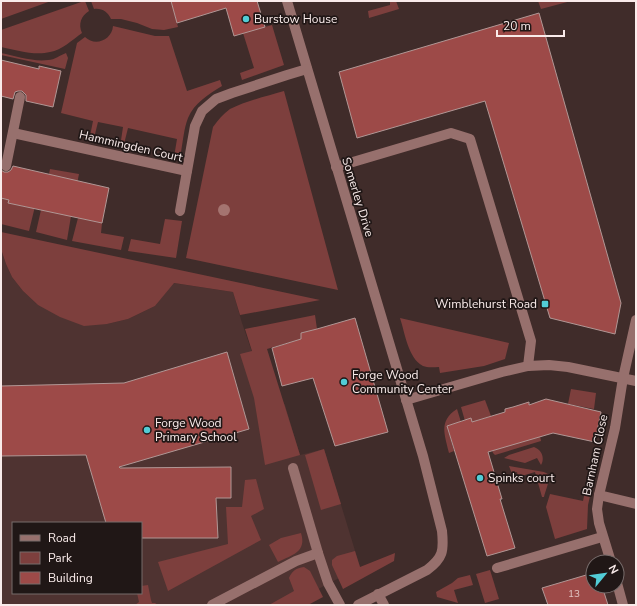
<svg xmlns="http://www.w3.org/2000/svg" width="637" height="606" viewBox="0 0 637 606" font-family="'Nunito Sans',sans-serif">
  <style>
    .built { fill: #4f3331; fill-rule: evenodd }
    .green { fill: #7d3f3d }
    .building { fill: #9d4a48; stroke: #b19795 }
    .lines { fill: none; stroke-linecap: round; stroke-linejoin: round }
    .minor { stroke: #97706d; stroke-width: 10 }
    .tree { fill: #a47470 }
    .poi-dot { fill: #52ccd6; stroke: #201716; stroke-width: 1.5 }
    .labels { text-anchor: middle; dominant-baseline: central; stroke-width: 3.5; stroke-linejoin: round; paint-order: stroke }
    .number-label { font-size: 10px; fill: #e2c3c2 }
    .poi-label { font-size: 12px; fill: #f9ebea; stroke: #201716; text-anchor: start }
    .street-label { font-size: 12px; fill: #f9ebea; stroke: #201716 }
  </style>
  <rect width="100%" height="100%" fill="#402c2a"/>
  <path class="built" d="M1,249L6,264L12,277L23,291L38,305L107,324L128,319L155,306L173,283L233,292L242,323L252,352L285,405L300,455L324,449L360,567L288,605H1ZM13,523H141V593H13Z"/>
  <g class="green">
    <polygon points="1,1 51,1 1,19"/>
    <path d="M84,1H85L89,11C81,16 78,24 82,33C72,40 62,50 50,52C35,56 16,50 1,47V30Z"/>
    <path d="M91,1H171L178,27L164,30L152,29L137,23L121,19H111C108,12 102,8 94,9Z"/>
    <polygon points="390,1 396,1 399,9 369,18 368,11 390,5"/>
    <polygon points="538,1 571,1 541,9"/>
    <polygon points="272,25 284,65 242,80 240,73 254,68 243,33"/>
    <path d="M113,26L155,36H169L187,91L220,80L222,86C209,94 194,103 188,118C184,128 183,141 181,152L179,155L177,157H174L177,139L128,128L123,148L120,147L123,127L98,122L93,142L89,141L93,121L61,113L77,43L85,37C95,47 112,40 113,26Z"/>
    <path d="M1,53C16,56 33,62 48,60C55,60 60,55 66,53L68,58L65,69L1,55Z"/>
    <path d="M284,91L338,290L186,258L213,127C218,120 223,114 230,109C246,101 267,96 284,91Z"/>
    <polygon points="50,169 79,174 77,184 49,174"/>
    <polygon points="38,194 29,231 1,224 1,198 9,200 8,203 31,208"/>
    <polygon points="41,210 71,216 67,240 36,232"/>
    <polygon points="78,218 102,223 101,233 124,237 121,250 72,241"/>
    <polygon points="165,219 182,221 176,258 128,251 131,239 160,244"/>
    <polygon points="1,232 320,300 240,315 233,292 174,283 155,306 128,319 107,324 84,326 60,317 38,305 23,291 12,277 6,264 1,249"/>
    <polygon points="315,315 317,329 301,333 301,339 267,349 300,455 265,465 254,398 240,354 252,351 245,329"/>
    <path d="M400,318L509,343L505,359L484,366L440,373L439,367C434,367 428,368 423,366C408,358 405,333 400,318Z"/>
    <polygon points="571,389 596,393 594,409 568,404"/>
    <polygon points="485,400 491,416 472,422 471,419 465,421 461,407"/>
    <path d="M457,409L461,422L447,426L454,451L449,453C445,435 438,421 457,409Z"/>
    <polygon points="540,436 541,441 495,455 493,453 491,448"/>
    <path d="M534,447C542,450 545,458 541,465L537,458L525,463L504,458L509,455Z"/>
    <polygon points="324,449 341,504 321,510 305,455"/>
    <path d="M509,466L544,472C546,473 549,474 549,476C550,480 545,492 544,497H542L535,472L518,477L517,472L512,474Z"/>
    <polygon points="256,479 264,509 251,516 261,540 168,591 158,562 228,544 226,507 242,507 245,480"/>
    <polygon points="587,482 593,483 588,505 587,529 555,539 546,507 550,494 583,501"/>
    <path d="M301,533C307,552 292,555 278,562L269,545L281,538Z"/>
    <polygon points="355,551 360,567 395,553 394,561 343,589 332,565 332,560 337,556"/>
    <path d="M304,567L310,571L323,597L308,605H269L294,591L289,578C292,571 296,568 304,567Z"/>
    <polygon points="490,570 499,599 485,603 476,574"/>
    <polygon points="470,575 473,585 454,590 458,603 437,597 436,592 452,583 458,578"/>
    <polygon points="148,585 151,600 152,603 155,603 158,605 135,605 139,602 137,593 141,593 141,586"/>
  </g>
  <g class="building">
    <polygon points="171,1 257,1 265,27 234,36 226,8 177,23"/>
    <polygon points="539,13 621,303 615,334 550,318 485,101 357,138 339,72"/>
    <polygon points="1,60 39,69 39,66 61,71 53,107 26,101 26,95 22,91 18,91 15,92 13,99 1,96"/>
    <polygon points="13,166 109,188 102,223 8,203 9,200 1,198 1,170 4,172 8,172 11,170"/>
    <polygon points="355,318 388,432 335,446 313,378 282,386 272,348 301,339 301,333 317,329"/>
    <polygon points="227,352 249,429 119,467 120,468 231,467 231,498 216,498 218,538 141,538 141,523 106,523 86,455 1,456 1,386 124,383"/>
    <polygon points="546,399 601,412 595,442 553,433 488,452 502,499 500,499 515,548 487,556 447,426 471,418 472,422 505,412 505,409 513,407 529,402 529,405"/>
    <polygon points="593,573 593,586 602,586 608,605 548,605 542,588"/>
  </g>
  <g class="lines">
    <g class="minor">
      <path d="M287,1L423,456L442,531C444,551 443,558 427,570L358,605"/>
      <polyline points="13,133 187,171 195,126 202,111 216,99 232,93 287,75 307,69"/>
      <polyline points="6,166 20,97"/>
      <polyline points="336,167 451,133 470,139 531,341 528,366"/>
      <polyline points="180,211 187,171"/>
      <polyline points="406,400 502,372 528,366 549,365 568,367 636,381"/>
      <polyline points="293,468 318,553"/>
      <polyline points="599,495 636,504"/>
      <polyline points="611,562 599,523 597,509 599,495 615,428 623,378 636,320"/>
      <polyline points="497,568 602,537"/>
      <polyline points="617,583 623,605"/>
      <polyline points="378,594 384,605"/>
      <polyline points="212,605 296,561 318,553 328,583 340,605"/>
    </g>
  </g>
  <circle class="tree" cx="224" cy="210" r="6"/>
  <g class="poi-dot">
    <circle cx="246" cy="19" r="4"/>
    <rect x="541" y="300" width="8" height="8" rx="2"/>
    <circle cx="344" cy="382" r="4"/>
    <circle cx="147" cy="430" r="4"/>
    <circle cx="480" cy="478" r="4"/>
  </g>
  <g class="labels">
    <g class="number-label">
      <text x="574" y="594">13</text>
    </g>
    <g class="poi-label">
      <text x="254" y="19">Burstow House</text>
      <text x="537" y="304" text-anchor="end">Wimblehurst Road</text>
      <text x="352" y="375">Forge Wood<tspan x="352" dy="14">Community Center</tspan></text>
      <text x="155" y="423">Forge Wood<tspan x="155" dy="14">Primary School</tspan></text>
      <text x="488" y="478">Spinks court</text>
    </g>
    <g class="street-label">
      <text transform="translate(131 146) rotate(13)">Hammingden Court</text>
      <text transform="translate(358 197) rotate(73)">Somerley Drive</text>
      <text transform="translate(595 455) rotate(-78)">Barnham Close</text>
    </g>
  </g>
  <rect width="637" height="606" fill="none" stroke="#f9ebea" stroke-width="4"/>
  <rect x="12" y="522" width="130" height="72" fill="#201716" stroke="#776c6b"/>
  <rect x="20" y="535" width="20" height="6" fill="#97706d" stroke="#776c6b"/>
  <text x="48" y="542" font-size="12" fill="#f9ebea">Road</text>
  <rect x="20" y="552" width="20" height="12" fill="#7d3f3d" stroke="#776c6b"/>
  <text x="48" y="562" font-size="12" fill="#f9ebea">Park</text>
  <rect x="20" y="572" width="20" height="12" fill="#9d4a48" stroke="#776c6b"/>
  <text x="48" y="582" font-size="12" fill="#f9ebea">Building</text>
  <g transform="translate(605 574) rotate(61)"><circle r="19" fill="#201716" stroke="#776c6b"/>
  <path d="M0-3L7 15L0 10L-7 15Z" fill="#52ccd6"/>
  <text y="-6" font-size="11" font-weight="bold" text-anchor="middle" fill="#f9ebea">N</text>
  </g>
  <path d="M497 30v6h67v-6" fill="none" stroke="#f9ebea" stroke-width="2"/>
  <text x="503" y="30" font-size="12" fill="#f9ebea" stroke="#201716" stroke-width="3" paint-order="stroke">20 m</text>
</svg>
